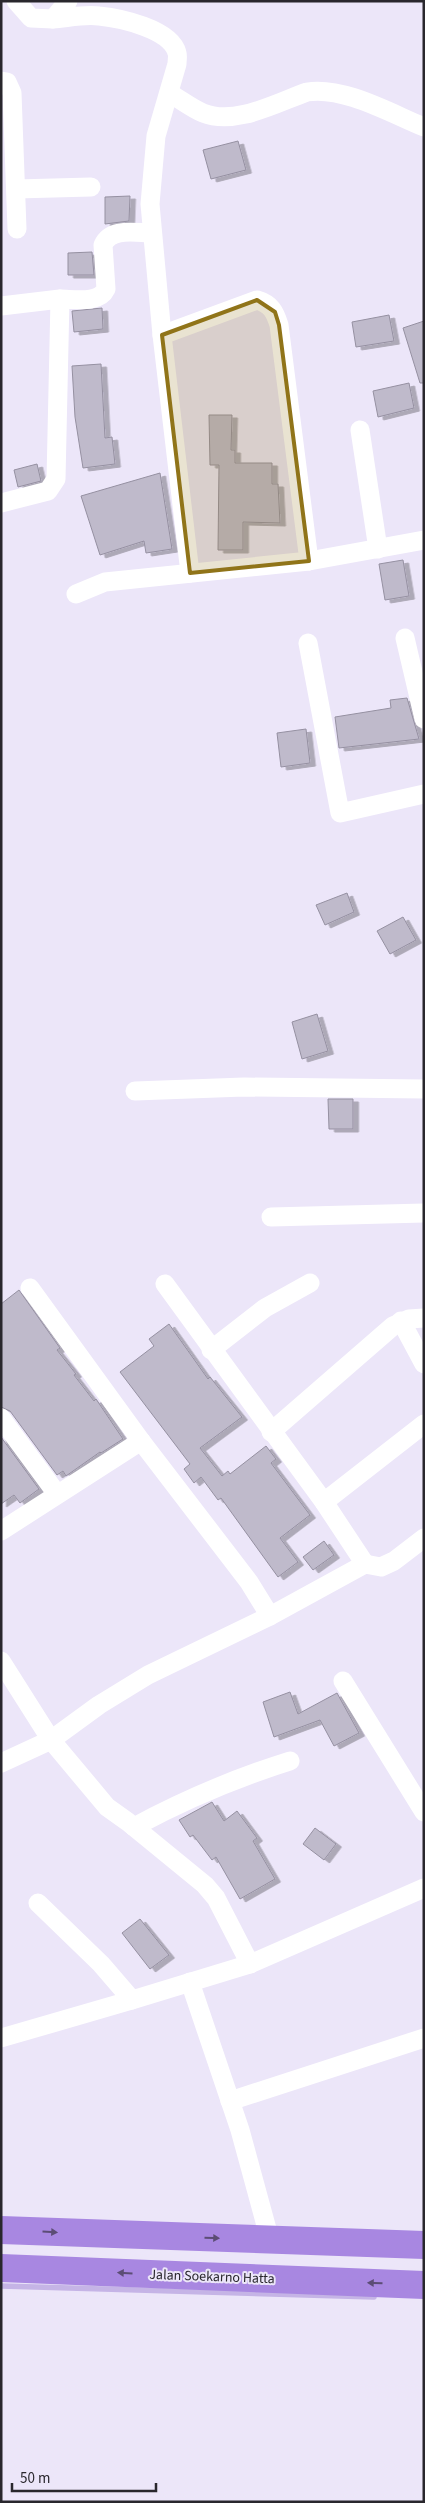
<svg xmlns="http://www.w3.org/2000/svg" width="425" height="2503" viewBox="0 0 425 2503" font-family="'Source Sans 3',sans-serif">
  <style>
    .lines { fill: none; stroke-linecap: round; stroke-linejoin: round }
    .stream { stroke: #c5b4e6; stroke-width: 5.5 }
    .building { fill: #bfbacb; stroke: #9590a1; filter: url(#shadow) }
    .street { stroke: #fff; stroke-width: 19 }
    .highway { stroke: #a887e1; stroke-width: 28 }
    .oneway { fill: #5c4d75 }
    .marked { fill: #907419; fill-opacity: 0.2; stroke: #907419; stroke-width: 4; stroke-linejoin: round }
    .labels { text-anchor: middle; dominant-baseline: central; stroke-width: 4; stroke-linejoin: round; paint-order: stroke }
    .street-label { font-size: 14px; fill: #29272d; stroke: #ece6f9 }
  </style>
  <defs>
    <filter id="shadow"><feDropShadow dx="5.5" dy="3" stdDeviation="0" flood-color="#0004"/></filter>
  </defs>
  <rect width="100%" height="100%" fill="#ece6f9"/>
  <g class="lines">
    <polyline class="stream" points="1,2286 374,2297"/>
  </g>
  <g class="building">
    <polygon points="238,141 246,170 211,179 203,150"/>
    <polygon points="130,196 129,221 105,224 105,197"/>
    <polygon points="92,252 94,275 68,275 68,253"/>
    <polygon points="102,308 103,329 74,332 72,311"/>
    <polygon points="389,315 394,341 356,347 352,322"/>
    <polygon points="424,321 424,383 420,383 403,328"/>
    <polygon points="101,364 105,438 112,437 115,464 83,468 75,417 72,366"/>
    <polygon points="409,383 414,408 378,417 373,391"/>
    <polygon points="209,415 232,415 231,450 235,450 235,463 272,463 272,484 278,484 280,523 243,522 243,550 218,550 219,465 210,465"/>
    <polygon points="37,464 41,481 18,487 14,470"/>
    <polygon points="160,473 172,549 146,553 144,541 100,555 81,496"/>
    <polygon points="403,560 409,596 385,600 379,564"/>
    <polygon points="407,698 419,739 339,748 335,717 391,708 390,700"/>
    <polygon points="306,729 310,763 281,767 277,733"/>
    <polygon points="347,893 354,912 325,925 316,905"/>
    <polygon points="403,917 416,940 390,954 377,931"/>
    <polygon points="317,1014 328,1051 302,1059 292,1022"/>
    <polygon points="328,1099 353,1099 353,1129 329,1129"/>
    <polygon points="19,1290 60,1348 57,1350 76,1374 74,1375 94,1401 96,1399 123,1439 101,1453 100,1452 66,1476 63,1471 57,1475 10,1411 1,1407 1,1304"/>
    <polygon points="169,1324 208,1379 210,1377 242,1417 200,1448 222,1476 228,1471 230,1474 266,1446 276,1459 271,1463 310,1515 280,1538 298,1562 278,1577 221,1498 218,1500 201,1477 194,1483 184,1469 190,1464 120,1372 154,1346 149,1339"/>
    <polygon points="1,1437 39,1489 20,1503 14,1495 1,1504"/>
    <polygon points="324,1541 334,1555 313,1570 303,1557"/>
    <polygon points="290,1692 298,1714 337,1693 359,1733 334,1746 320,1720 274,1737 263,1702"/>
    <polygon points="212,1802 224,1821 237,1811 257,1838 253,1841 275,1879 240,1899 216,1857 212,1860 193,1835 190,1837 179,1820"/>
    <polygon points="315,1828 336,1844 324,1860 303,1844"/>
    <polygon points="140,1919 169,1955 150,1969 122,1933"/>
  </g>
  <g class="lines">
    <g class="street">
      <polyline points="16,1 31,18 53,19"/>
      <path d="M68,1L53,19C67,18 84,14 99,16C120,18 171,29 177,53C178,56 177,61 177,64L156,136L150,204L162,335L190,573"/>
      <polyline points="1,81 7,82 12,93 17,229"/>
      <path d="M169,93C180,99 191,108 203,113C235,126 276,103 307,92C343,86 390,113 424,127"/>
      <polyline points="16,189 91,187"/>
      <polyline points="1,306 60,299"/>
      <path d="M162,335L257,300C271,304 275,312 279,325L309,561"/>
      <polyline points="360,430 378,549"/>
      <path d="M1,503L48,491L56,479L60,299C74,299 99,304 106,289L103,245C111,227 136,233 152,233"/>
      <polyline points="76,594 105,582 309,561 424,540"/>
      <polyline points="405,638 424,719"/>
      <polyline points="308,643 340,813 424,794"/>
      <polyline points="135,1091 244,1087 424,1089"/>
      <polyline points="271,1217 424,1213"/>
      <polyline points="165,1284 324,1502 365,1564"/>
      <polyline points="30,1288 141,1441 249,1582 270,1616 365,1564 381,1567 394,1561 424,1538"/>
      <polyline points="401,1321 424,1364"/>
      <polyline points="211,1350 265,1308 310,1283"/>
      <polyline points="1,1418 57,1494"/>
      <polyline points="271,1432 393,1326 409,1319 424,1318"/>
      <polyline points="324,1502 424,1424"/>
      <polyline points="1,1531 141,1441"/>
      <polyline points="1,1661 51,1740 107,1807 128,1822 205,1885 216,1898 250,1964"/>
      <polyline points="343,1681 424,1812"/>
      <polyline points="1,1763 51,1740 99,1705 148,1675 270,1616"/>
      <path d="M134,1827C184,1800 236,1778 290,1761"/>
      <polyline points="38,1903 101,1964 132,2000 250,1964 424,1888"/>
      <polyline points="190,1982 240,2130 270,2240"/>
      <polyline points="1,2038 132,2000"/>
      <polyline points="230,2101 424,2038"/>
    </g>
    <g class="highway">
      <polyline points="1,2230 424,2245"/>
      <polyline points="1,2268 424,2285"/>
    </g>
  </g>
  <defs><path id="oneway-solid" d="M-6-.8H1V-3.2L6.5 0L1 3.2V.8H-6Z" transform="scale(1.25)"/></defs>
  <g class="oneway">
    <use href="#oneway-solid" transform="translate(50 2232) rotate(3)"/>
    <use href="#oneway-solid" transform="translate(212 2238) rotate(2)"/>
    <use href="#oneway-solid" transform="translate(125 2273) rotate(-177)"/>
    <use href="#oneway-solid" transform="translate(375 2283) rotate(-178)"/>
  </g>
  <path class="marked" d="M257,300L275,312L279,325L309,561L190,573L162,335Z"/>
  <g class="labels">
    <g class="street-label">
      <text transform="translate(212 2277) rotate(2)">Jalan Soekarno Hatta</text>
    </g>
  </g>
  <rect width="425" height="2503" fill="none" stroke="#29272d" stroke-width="5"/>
  <path d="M12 2483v8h144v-8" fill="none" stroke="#29272d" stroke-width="2.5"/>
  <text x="20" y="2483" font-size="15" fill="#29272d" stroke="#ece6f9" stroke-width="4" paint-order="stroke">50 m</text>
</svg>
